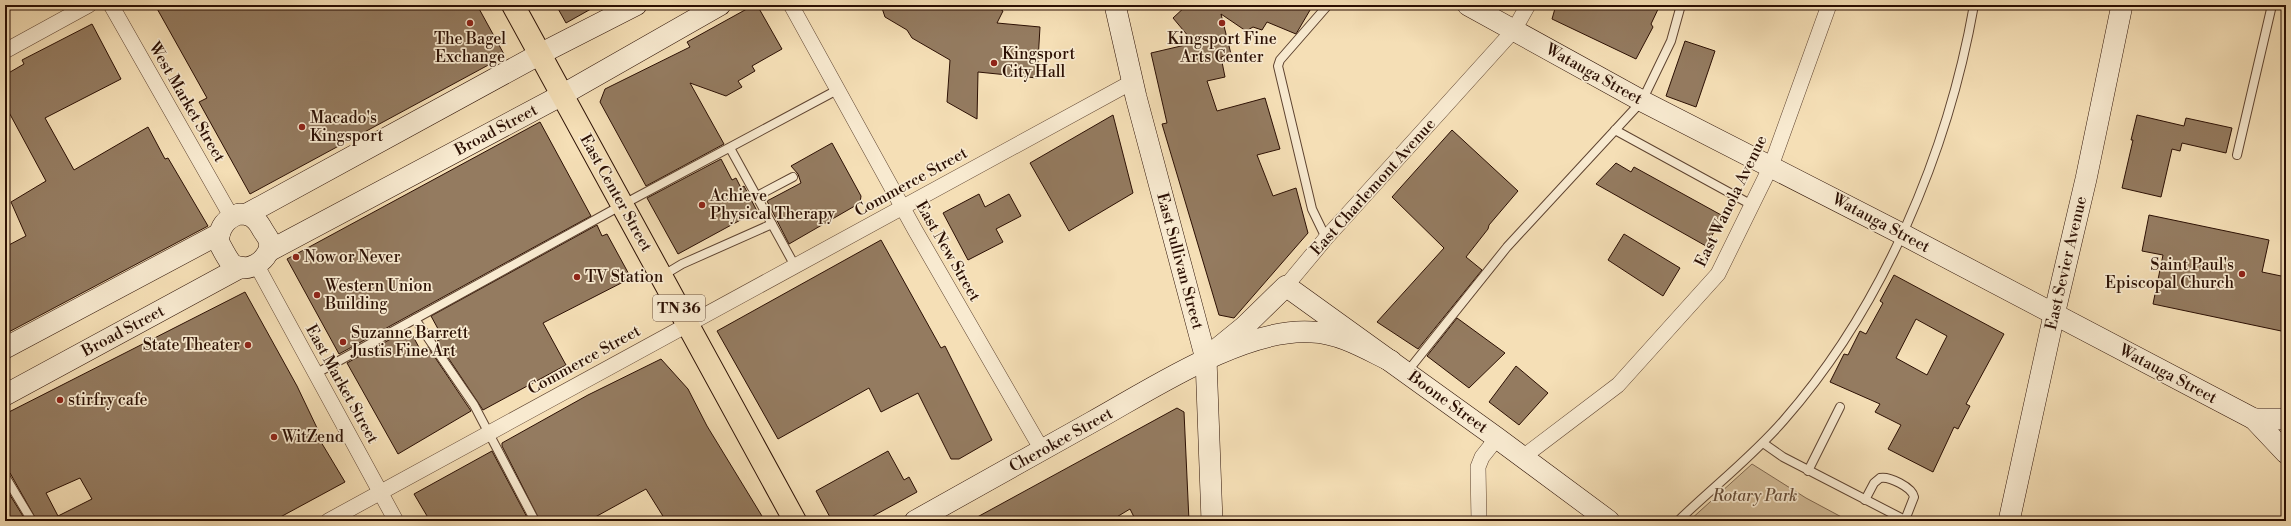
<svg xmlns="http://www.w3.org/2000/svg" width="2291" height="526" viewBox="0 0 2291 526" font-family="'Libre Bodoni',serif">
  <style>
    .green { fill: #d3bc98; stroke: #7f664e }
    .building { fill: #947b60; stroke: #2b0f03; fill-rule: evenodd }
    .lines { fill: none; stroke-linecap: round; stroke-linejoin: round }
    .lane-casing { stroke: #5e4330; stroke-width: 10 }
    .street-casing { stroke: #5e4330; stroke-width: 16 }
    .secondary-casing { stroke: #2b0f03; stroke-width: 22 }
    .primary-casing { stroke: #2b0f03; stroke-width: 24 }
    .lane { stroke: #f8ead0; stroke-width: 8 }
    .street { stroke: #f8ead0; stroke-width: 15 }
    .secondary { stroke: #f8ead0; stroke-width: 21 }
    .primary { stroke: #f5dfb6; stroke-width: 22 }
    .poi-dot { fill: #8f2418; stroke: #f8ead0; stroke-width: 1.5 }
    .labels { text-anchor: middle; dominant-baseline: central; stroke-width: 3.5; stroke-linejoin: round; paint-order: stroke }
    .shield { fill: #f8ead0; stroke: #685140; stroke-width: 1 }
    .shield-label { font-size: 15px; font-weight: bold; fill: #2b0f03 }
    .poi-label { font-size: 16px; fill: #2b0f03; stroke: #f8ead0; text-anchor: start }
    .street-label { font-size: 16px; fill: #2b0f03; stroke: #f8ead0 }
    .park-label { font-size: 16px; font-style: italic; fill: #664c37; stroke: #f8ead0 }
  </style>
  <rect width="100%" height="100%" fill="#f5dfb6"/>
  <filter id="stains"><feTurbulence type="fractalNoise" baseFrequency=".005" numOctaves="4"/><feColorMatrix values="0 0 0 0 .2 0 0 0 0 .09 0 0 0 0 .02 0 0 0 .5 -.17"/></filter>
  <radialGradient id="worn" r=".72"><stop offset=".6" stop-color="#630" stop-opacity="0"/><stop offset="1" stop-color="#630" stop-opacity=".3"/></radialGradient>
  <polygon class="green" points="1752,464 1806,498 1849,521 1689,521"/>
  <g class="building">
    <polygon points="155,5 477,5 505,56 250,194 199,102 207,98"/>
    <polygon points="556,5 598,5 566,23"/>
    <polygon points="754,5 757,5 782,49 752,66 755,71 738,81 742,87 726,96 690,83 724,144 646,186 600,102 605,89 690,47 687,42"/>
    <polygon points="881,5 994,5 1003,11 997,23 1040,27 1037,78 978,72 977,119 947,102 950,60 912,38 907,30 885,17"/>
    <polygon points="1187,5 1313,5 1296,34 1267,22 1262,30 1253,27 1246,31 1221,14 1231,54 1221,57 1225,77 1207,81 1217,111 1265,98 1280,149 1257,155 1273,196 1296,188 1308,233 1234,318 1219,315 1162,124 1167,123 1151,53 1194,43 1173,18"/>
    <polygon points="1556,5 1660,5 1651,24 1653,27 1636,59 1552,19"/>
    <polygon points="92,24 121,79 45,118 74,170 148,127 165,159 168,158 208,226 5,334 5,247 26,236 11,202 46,181 5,105 5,75 24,64 22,60"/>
    <polygon points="1685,41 1715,51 1696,107 1666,96"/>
    <polygon points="1113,115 1133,193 1069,231 1030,163"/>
    <polygon points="2137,115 2184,126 2186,118 2232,128 2226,153 2182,143 2180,151 2172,149 2161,197 2122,188 2133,140 2131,140"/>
    <polygon points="540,122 591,216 339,354 287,259"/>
    <polygon points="1452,130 1518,191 1489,225 1488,229 1466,257 1482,270 1418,349 1377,322 1444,248 1392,197"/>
    <polygon points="832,143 861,196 860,203 789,244 767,201 801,183 798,174 791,166"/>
    <polygon points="721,159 732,180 736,178 741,188 744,186 757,211 678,254 647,198"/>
    <polygon points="1616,163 1631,172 1634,167 1723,216 1706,246 1596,184"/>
    <polygon points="979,194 985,207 1009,194 1021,216 996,229 1003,242 968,260 943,213"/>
    <polygon points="2149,215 2269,240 2262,272 2286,277 2286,332 2153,304 2163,255 2142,251"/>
    <polygon points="597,225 602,236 607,234 631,278 543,323 566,365 483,410 437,341 443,338 431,316"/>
    <polygon points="1624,234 1680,268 1663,296 1608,260"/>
    <polygon points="881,240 941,348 945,346 992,440 959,459 951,459 918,393 881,412 869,388 778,439 717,331"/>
    <path d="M1894,275L2004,334L1966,404L1970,406L1958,429L1954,427L1933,472L1888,449L1901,425L1875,412L1880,404L1830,382L1844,354L1848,355L1860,331L1866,334L1883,303L1880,301ZM1916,319L1947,336L1927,375L1896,358Z"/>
    <path d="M245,292L297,386L318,430L315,432L345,482L273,521H37L10,473L5,471V414ZM80,478L92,499L58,516L46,493Z"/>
    <polygon points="1457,318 1505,353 1469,388 1427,356"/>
    <polygon points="409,329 421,351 428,347 471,411 398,454 347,363"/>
    <polygon points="661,359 688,389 707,426 765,521 666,521 646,489 588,521 540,521 502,446 502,443 588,395"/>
    <polygon points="1516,366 1548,393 1519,425 1489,402"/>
    <polygon points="1177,408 1184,412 1189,521 1136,521 1130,509 1110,521 970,521"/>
    <polygon points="492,451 529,521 430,521 414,494"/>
    <polygon points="888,451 904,480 909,477 917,492 864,521 832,521 816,491"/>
    <polygon points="5,487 26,521 5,521"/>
  </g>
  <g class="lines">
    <defs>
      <g id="lane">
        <polyline points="1615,130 1752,205"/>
        <polyline points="730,148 795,266"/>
        <polyline points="2237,155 2272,5"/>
        <polyline points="757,196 793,177"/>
        <polyline points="1326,238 1312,209 1278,66 1280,60 1328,5"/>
        <polyline points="662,276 682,264 772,224"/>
        <polyline points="415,319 622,205 839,89"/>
        <polyline points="1407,372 1507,247 1642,101 1671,41 1681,5"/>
        <polyline points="315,374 415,319 474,405 535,521"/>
        <polyline points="1763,443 1783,457 1907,521"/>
        <polyline points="1808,471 1840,407"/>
        <polyline points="5,476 32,521"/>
        <path d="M1865,500L1874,483L1880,478C1889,476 1912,487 1914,497L1905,520"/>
        <path d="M1678,521C1713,487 1752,457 1784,420C1883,307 1948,152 1974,5"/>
      </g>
      <g id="street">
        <polyline points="111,5 231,216"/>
        <polyline points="791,5 915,230 1042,450"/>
        <polyline points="5,51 89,5"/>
        <polyline points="256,264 396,521"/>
        <polyline points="1286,286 1326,238 1514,30 1528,5"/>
        <polyline points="1523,457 1618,385 1718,274 1771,166 1829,5"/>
        <polyline points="328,521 1132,82"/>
        <polyline points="1479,521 1478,467 1482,457 1497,438"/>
      </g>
      <g id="secondary">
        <polyline points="1115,5 1136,97 1206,359 1212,521"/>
        <polyline points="1468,5 1642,101 1902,234 2254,419 2286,453"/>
        <path d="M239,214C250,214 255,217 261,227C263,231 267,236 269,240C274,259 245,277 231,263C226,257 222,248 218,241C220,227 225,219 239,214Z"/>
        <polyline points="247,214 540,54 636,5"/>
        <polyline points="269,251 562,95 720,5"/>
        <polyline points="5,348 219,234"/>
        <polyline points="1217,349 1244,327 1286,286 1497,438 1609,521"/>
        <polyline points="5,395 241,267"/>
        <polyline points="2254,419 2286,419"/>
        <path d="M915,521C974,488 1033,455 1092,422C1150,390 1244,327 1312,332C1340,333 1366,349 1391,361"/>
        <polyline points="2009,521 2054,315 2086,179 2122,5"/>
      </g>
      <polyline id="primary" points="513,5 795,521"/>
    </defs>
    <use href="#lane" class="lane-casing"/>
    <use href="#street" class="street-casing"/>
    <use href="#secondary" class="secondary-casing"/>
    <use href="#primary" class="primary-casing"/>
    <use href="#lane" class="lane"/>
    <use href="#street" class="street"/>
    <use href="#secondary" class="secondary"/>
    <use href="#primary" class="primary"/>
  </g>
  <g class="poi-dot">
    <circle cx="470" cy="23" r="4"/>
    <circle cx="1222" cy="23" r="4"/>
    <circle cx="994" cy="63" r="4"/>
    <circle cx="302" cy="127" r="4"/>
    <circle cx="702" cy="205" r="4"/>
    <circle cx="296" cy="257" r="4"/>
    <circle cx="2242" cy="274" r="4"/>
    <circle cx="577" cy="277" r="4"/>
    <circle cx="317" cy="295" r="4"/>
    <circle cx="343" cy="342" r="4"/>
    <circle cx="248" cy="345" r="4"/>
    <circle cx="60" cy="400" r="4"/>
    <circle cx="274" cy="437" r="4"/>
  </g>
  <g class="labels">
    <rect class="shield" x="653" y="295" width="52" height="26" rx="3"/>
    <g class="shield-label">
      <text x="679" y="308">TN 36</text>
    </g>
    <g class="poi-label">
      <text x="470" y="39" text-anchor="middle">The Bagel<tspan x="470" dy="18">Exchange</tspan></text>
      <text x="1222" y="39" text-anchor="middle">Kingsport Fine<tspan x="1222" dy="18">Arts Center</tspan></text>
      <text x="1002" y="54">Kingsport<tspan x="1002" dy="18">City Hall</tspan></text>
      <text x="310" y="118">Macado's<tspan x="310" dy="18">Kingsport</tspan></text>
      <text x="710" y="196">Achieve<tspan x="710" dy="18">Physical Therapy</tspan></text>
      <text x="304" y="257">Now or Never</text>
      <text x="2234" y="265" text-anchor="end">Saint Paul's<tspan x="2234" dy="18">Episcopal Church</tspan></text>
      <text x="585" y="277">TV Station</text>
      <text x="325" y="286">Western Union<tspan x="325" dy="18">Building</tspan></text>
      <text x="351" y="333">Suzanne Barrett<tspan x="351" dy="18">Justis Fine Art</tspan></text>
      <text x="240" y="345" text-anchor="end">State Theater</text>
      <text x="68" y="400">stirfry cafe</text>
      <text x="282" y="437">WitZend</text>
    </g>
    <g class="street-label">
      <text transform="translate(1594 74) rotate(29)">Watauga Street</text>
      <text transform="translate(187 102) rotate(60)">West Market Street</text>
      <text transform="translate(496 130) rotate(-28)">Broad Street</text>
      <text transform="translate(911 182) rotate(-29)">Commerce Street</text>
      <text transform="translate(1373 187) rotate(-48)">East Charlemont Avenue</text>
      <text transform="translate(616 193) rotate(61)">East Center Street</text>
      <text transform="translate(1731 201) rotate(-64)">East Wanola Avenue</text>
      <text transform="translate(1881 223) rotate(28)">Watauga Street</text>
      <text transform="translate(948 251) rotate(60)">East New Street</text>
      <text transform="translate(1180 261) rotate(75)">East Sullivan Street</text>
      <text transform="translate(2066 263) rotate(-77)">East Sevier Avenue</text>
      <text transform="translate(123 331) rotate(-28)">Broad Street</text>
      <text transform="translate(584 360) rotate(-29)">Commerce Street</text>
      <text transform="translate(2168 374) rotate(28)">Watauga Street</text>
      <text transform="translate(342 384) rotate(61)">East Market Street</text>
      <text transform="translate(1448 402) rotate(36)">Boone Street</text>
      <text transform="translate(1061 440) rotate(-29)">Cherokee Street</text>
    </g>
    <g class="park-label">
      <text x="1755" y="496">Rotary Park</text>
    </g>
  </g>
  <rect width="2291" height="526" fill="none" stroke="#f5dfb6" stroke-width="20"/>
  <rect x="6" y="6" width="2279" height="514" fill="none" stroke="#2b0f03" stroke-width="2"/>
  <rect x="10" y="10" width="2271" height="506" fill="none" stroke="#2b0f03"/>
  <rect width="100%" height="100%" filter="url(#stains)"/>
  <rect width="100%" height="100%" fill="url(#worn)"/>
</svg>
